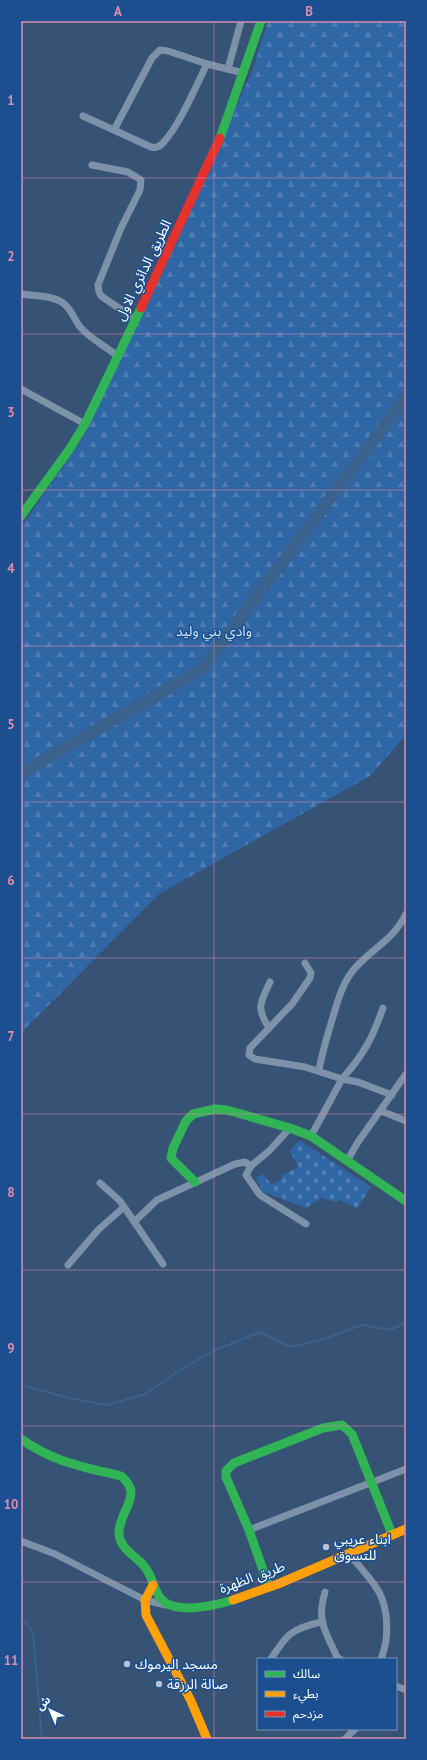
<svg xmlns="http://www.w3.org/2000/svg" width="427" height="1760" viewBox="0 0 427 1760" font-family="'PT Sans','Noto Sans Arabic',sans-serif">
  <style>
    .forest { fill: url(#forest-firs) }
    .cemetery { fill: url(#cemetery-stones) }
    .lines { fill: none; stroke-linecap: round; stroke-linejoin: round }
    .stream { stroke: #3b618d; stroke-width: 2 }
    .river { stroke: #3b618d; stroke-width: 12 }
    .street { stroke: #7d92a8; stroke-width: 7 }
    .fast { stroke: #30b455; stroke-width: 9 }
    .slow { stroke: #ff9f0a; stroke-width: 9 }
    .jam { stroke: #e5322d; stroke-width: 9 }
    .grid { fill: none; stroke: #e08cad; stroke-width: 1; stroke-opacity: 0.55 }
    .poi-dot { fill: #b9c2ce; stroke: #1b4f8f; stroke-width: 1.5 }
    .labels { text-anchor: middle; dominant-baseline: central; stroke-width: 3; stroke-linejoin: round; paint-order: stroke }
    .street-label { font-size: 14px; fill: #fff; stroke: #1b4f8f }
    .park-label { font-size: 14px; fill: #cfe3fa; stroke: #1b4f8f }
    .poi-label { font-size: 14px; fill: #fff; stroke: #1b4f8f; text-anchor: start }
    .neatline { fill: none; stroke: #e08cad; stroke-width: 1.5 }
    .grid-label { font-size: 13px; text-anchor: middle; font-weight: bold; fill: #e08cad }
  </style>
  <defs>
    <pattern id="forest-firs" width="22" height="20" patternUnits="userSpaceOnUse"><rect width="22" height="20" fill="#2f66a5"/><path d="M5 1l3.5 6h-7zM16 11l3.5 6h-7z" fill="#4e7db2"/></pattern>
    <pattern id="cemetery-stones" width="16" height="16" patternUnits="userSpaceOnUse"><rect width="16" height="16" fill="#2f66a5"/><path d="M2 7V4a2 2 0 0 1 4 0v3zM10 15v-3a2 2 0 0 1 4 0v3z" fill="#4e7db2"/></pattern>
  </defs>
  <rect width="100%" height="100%" fill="#365274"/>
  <polygon class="forest" points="268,21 406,21 406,735 370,776 159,894 21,1033 21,527 83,438 252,72"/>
  <polygon class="cemetery" points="299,1140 371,1187 357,1208 340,1200 336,1202 321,1198 306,1208 263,1192 256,1178 263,1174 272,1185 282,1179 281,1176 298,1167 290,1151"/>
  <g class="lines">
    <g class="stream">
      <polyline points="21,1385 73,1399 107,1405 145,1394 177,1372 213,1351 260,1332 290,1347 324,1339 362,1325 390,1330 406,1323"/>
      <polyline points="21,1617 33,1632 42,1739"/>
    </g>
    <polyline class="river" points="21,773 202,669 406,397"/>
    <g class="street">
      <polyline points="228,69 241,21"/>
      <path d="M83,116L151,147C155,148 159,147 162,144C179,127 196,86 207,64"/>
      <polyline points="114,130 152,58 160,50 168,51 207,64 244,73"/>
      <polyline points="92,165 128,172 141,180 140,190 121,228 98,285 99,292 101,296 135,319"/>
      <path d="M21,294C34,296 52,295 63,303C72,309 74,320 81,328C91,339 106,347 118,356"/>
      <polyline points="21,389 85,424"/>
      <path d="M270,982C260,1003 256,1008 269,1028L250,1048L249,1055L255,1059L305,1067L342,1079L311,1136"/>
      <polyline points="269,1028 292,1004 310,978 311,973 305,963"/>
      <path d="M319,1070C322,1053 327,1037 332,1020C338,1001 342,982 356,967C374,947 393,940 406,914"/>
      <path d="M342,1079C364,1054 372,1039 383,1008"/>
      <polyline points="342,1079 358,1082 392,1095"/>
      <polyline points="381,1111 406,1121"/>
      <polyline points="290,1128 269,1151 251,1166 246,1175 260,1195 306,1224"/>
      <polyline points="347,1161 358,1142 406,1074"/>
      <polyline points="100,1183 120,1201 163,1264"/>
      <polyline points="134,1222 157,1200 235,1164 245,1162 251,1166"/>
      <polyline points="68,1265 98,1230 124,1207"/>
      <polyline points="249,1530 406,1469"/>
      <polyline points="21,1541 55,1554 145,1600 166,1605"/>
      <path d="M348,1553C358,1565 371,1578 379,1592C389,1611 389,1640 381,1659"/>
      <path d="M325,1592C316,1621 326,1632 337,1657L340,1659"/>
      <path d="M271,1659C287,1634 291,1629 321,1622"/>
      <polyline points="396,1686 406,1690"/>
      <polyline points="345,1739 355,1729"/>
    </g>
    <g class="fast">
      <polyline points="220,138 261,21"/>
      <polyline points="21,516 69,450 85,424 141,308"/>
      <polyline points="195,1182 171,1158 173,1148 186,1121 193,1114 215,1109 227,1110 290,1128 311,1136 406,1201"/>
      <path d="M21,1439C53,1462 84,1467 121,1476C145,1495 118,1511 119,1534C120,1549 136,1556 144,1566C152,1575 153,1587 159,1596C171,1616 213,1606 233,1600"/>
      <polyline points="269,1587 249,1530 226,1477 226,1471 234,1463 323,1428 342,1425 352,1434 392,1534"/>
    </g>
    <g class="slow">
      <polyline points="153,1585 145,1600 146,1615 191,1701 207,1739"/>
      <polyline points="233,1600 278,1584 406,1529"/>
    </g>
    <polyline class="jam" points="141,308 220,138"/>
  </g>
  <path class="grid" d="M214,21V1739M21,178H406M21,334H406M21,490H406M21,646H406M21,802H406M21,958H406M21,1114H406M21,1270H406M21,1426H406M21,1582H406"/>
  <g class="poi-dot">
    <circle cx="326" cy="1547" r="4"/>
    <circle cx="127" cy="1664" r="4"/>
    <circle cx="159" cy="1684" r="4"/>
  </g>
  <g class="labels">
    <g class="street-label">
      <text transform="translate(143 270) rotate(-64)">الطريق الدائري الاول</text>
      <text transform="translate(252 1577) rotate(-20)">طريق الظهرة</text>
    </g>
    <g class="park-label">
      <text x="214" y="631">وادي بني وليد</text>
    </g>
    <g class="poi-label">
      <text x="334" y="1539">ابناء عريبي<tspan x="334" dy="16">للتسوق</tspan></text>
      <text x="135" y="1664">مسجد اليرموك</text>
      <text x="167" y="1684">صالة الرزقة</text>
    </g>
  </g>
  <rect width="427" height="1760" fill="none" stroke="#1b4f8f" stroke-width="44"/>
  <rect x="257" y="1658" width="140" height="72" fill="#1b4f8f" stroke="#7695bc"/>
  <rect x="265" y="1671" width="20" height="6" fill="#30b455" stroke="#7695bc"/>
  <text x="293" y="1678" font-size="12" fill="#ffffff">سالك</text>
  <rect x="265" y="1691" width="20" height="6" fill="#ff9f0a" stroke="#7695bc"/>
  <text x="293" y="1698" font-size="12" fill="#ffffff">بطيء</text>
  <rect x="265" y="1711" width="20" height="6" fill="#e5322d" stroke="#7695bc"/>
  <text x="293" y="1718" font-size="12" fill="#ffffff">مزدحم</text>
  <g transform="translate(50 1710) rotate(316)" stroke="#1b4f8f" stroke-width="3" paint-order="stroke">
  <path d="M0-3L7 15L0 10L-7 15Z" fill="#ffffff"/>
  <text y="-6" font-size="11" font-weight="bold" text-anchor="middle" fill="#ffffff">ش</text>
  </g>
  <rect x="22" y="22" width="383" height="1716" class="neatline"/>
  <g class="grid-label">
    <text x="118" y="16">A</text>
    <text x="309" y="16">B</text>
    <text x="11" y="105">1</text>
    <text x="11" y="261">2</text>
    <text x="11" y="417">3</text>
    <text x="11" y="573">4</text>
    <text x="11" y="729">5</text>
    <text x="11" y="885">6</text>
    <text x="11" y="1041">7</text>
    <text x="11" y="1197">8</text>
    <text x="11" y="1353">9</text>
    <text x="11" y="1509">10</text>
    <text x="11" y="1665">11</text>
  </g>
</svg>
